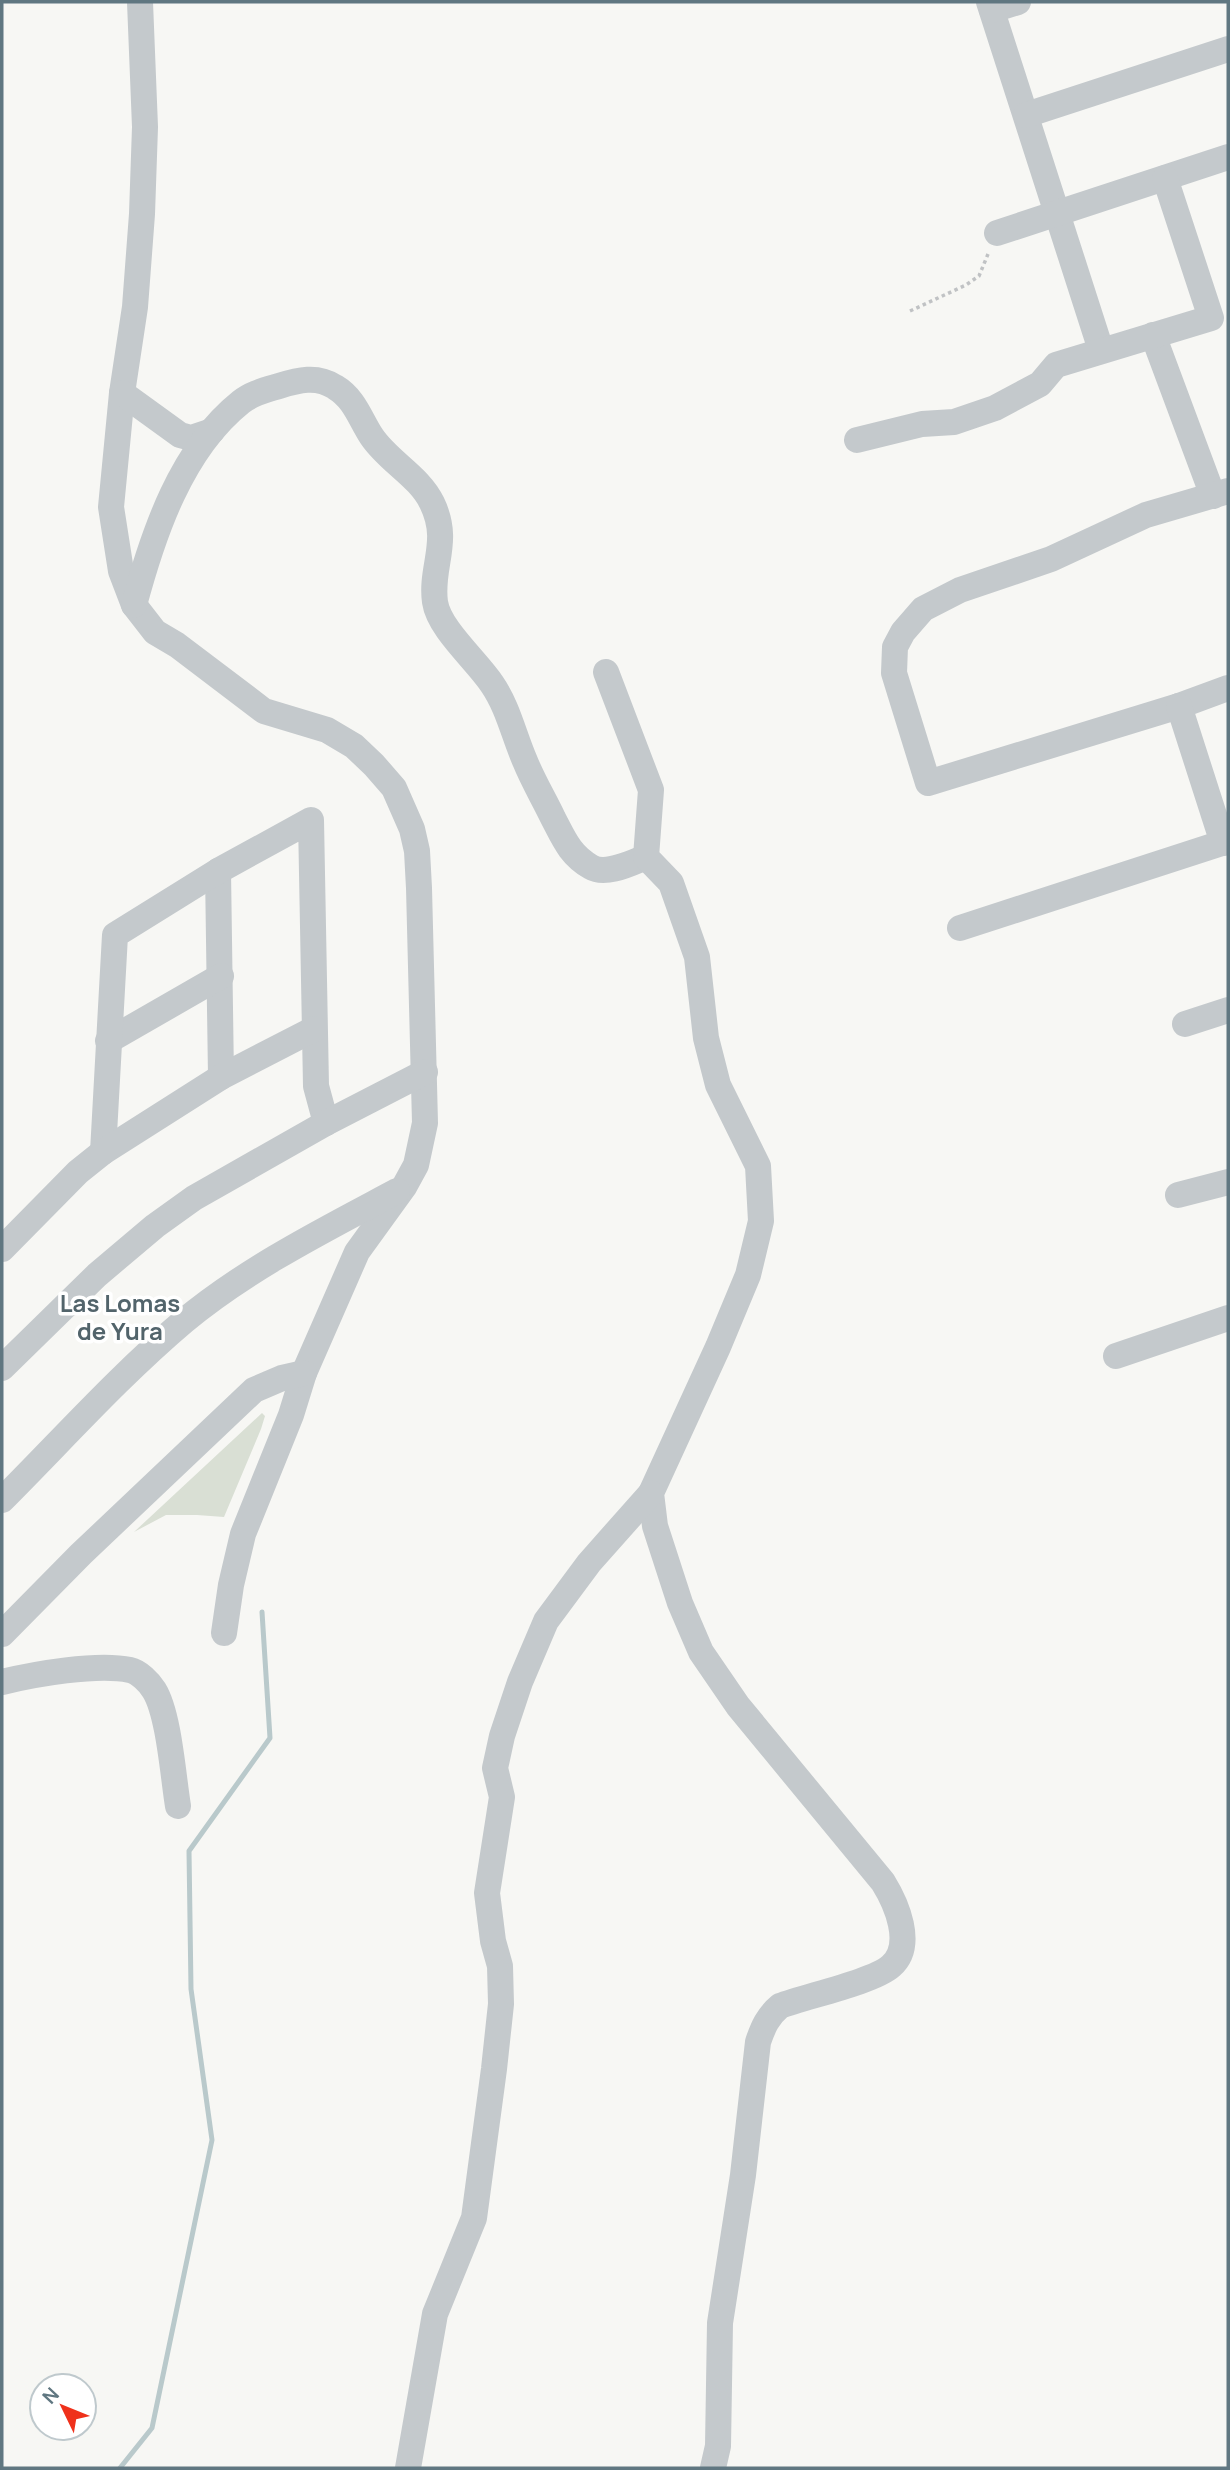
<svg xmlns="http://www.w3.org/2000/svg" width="1230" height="2470" viewBox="0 0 1230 2470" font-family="Manrope,sans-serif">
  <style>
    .green { fill: #d9dfd4 }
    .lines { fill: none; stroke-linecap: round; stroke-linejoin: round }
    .stream { stroke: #b9c9cb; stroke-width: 5 }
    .path { stroke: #c0c2c4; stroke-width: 3.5; stroke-dasharray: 3.5 3.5; stroke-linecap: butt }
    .minor { stroke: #c4c9cc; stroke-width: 26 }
    .labels { text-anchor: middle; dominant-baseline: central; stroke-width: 7; stroke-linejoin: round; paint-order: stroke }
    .quarter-label { font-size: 24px; font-weight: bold; fill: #52646b; stroke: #fff }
  </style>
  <rect width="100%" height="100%" fill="#f7f7f4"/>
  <polygon class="green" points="262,1413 265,1416 261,1429 224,1517 197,1515 166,1515 134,1532"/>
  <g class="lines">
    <polyline class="stream" points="120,2468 152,2428 212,2140 191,1989 189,1851 270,1738 262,1612"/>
    <polyline class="path" points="910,311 966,285 979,276 988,254"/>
    <g class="minor">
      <polyline points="140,2 145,127 142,214 135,307 122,393 111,507 121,571 134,605 155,632 177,645 264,711 327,730 354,746 374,765 394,788 412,829 417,851 419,888 425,1123 416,1165 404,1187 357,1252 304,1373 291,1415 243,1534 231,1585 224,1633"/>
      <polyline points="989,2 1101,350"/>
      <polyline points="992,10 1018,2"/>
      <polyline points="1026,115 1228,49"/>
      <polyline points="997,233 1228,157"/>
      <polyline points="1153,335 1213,496"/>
      <polyline points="122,393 180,435 191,438 212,431"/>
      <polyline points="857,440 922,424 954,422 995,408 1040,384 1056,365 1211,318 1165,178"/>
      <polyline points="1228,491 1146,515 1051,559 960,590 923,609 903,632 895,647 894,673 928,783 1179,706 1228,688"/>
      <path d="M134,605C153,534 181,450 241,402C252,393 266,390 279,386C298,380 317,375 335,387C355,399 360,419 372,437C389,462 419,476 432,503C451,542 430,566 435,602C439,629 476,660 492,684C508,707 514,736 525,761C533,781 544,799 553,818C564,839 570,855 591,867C606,876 631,863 646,857"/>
      <path d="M606,672L651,790L646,857L671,883L697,957L706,1038L718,1085L758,1166L761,1221L748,1275L718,1347L651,1493L655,1526L680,1603L701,1652L738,1706L883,1882C896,1903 915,1945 891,1966C873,1982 806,1996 780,2006C768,2016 763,2027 758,2042L743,2175L720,2323L718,2446L713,2468"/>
      <polyline points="1179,706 1223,843"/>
      <polyline points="218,871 221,1077"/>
      <polyline points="960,928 1228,841"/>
      <polyline points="1185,1024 1228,1010"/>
      <polyline points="108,1041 221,976"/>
      <polyline points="103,1152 115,935 218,871 311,820 316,1086 326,1123"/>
      <polyline points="1178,1195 1228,1182"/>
      <polyline points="2,1249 78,1172 103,1152 221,1077 314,1029"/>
      <polyline points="1116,1356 1228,1318"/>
      <polyline points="2,1368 97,1275 155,1226 194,1198 326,1123 425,1072"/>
      <path d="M2,1500C62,1440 119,1376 184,1321C248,1268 324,1230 397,1191"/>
      <polyline points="2,1634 81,1554 254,1390 282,1378 304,1373"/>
      <path d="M2,1682C35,1674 97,1663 130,1670C139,1672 149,1682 154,1690C169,1714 173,1776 178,1806"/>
      <polyline points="408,2468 435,2314 474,2218 494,2069 501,2004 500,1966 493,1941 487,1893 502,1797 495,1768 502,1736 520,1682 546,1621 589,1563 651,1493"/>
    </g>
  </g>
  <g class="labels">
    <g class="quarter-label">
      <text x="120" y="1302">Las Lomas<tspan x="120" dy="28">de Yura</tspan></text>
    </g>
  </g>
  <rect width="1230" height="2470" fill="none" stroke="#607781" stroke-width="7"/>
  <g transform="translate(63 2407) rotate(313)"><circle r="33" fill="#ffffff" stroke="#bfc9cd" stroke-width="2"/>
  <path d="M0-5L12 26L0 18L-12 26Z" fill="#ef311b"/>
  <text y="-10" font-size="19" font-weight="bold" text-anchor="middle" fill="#607781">N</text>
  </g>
</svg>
